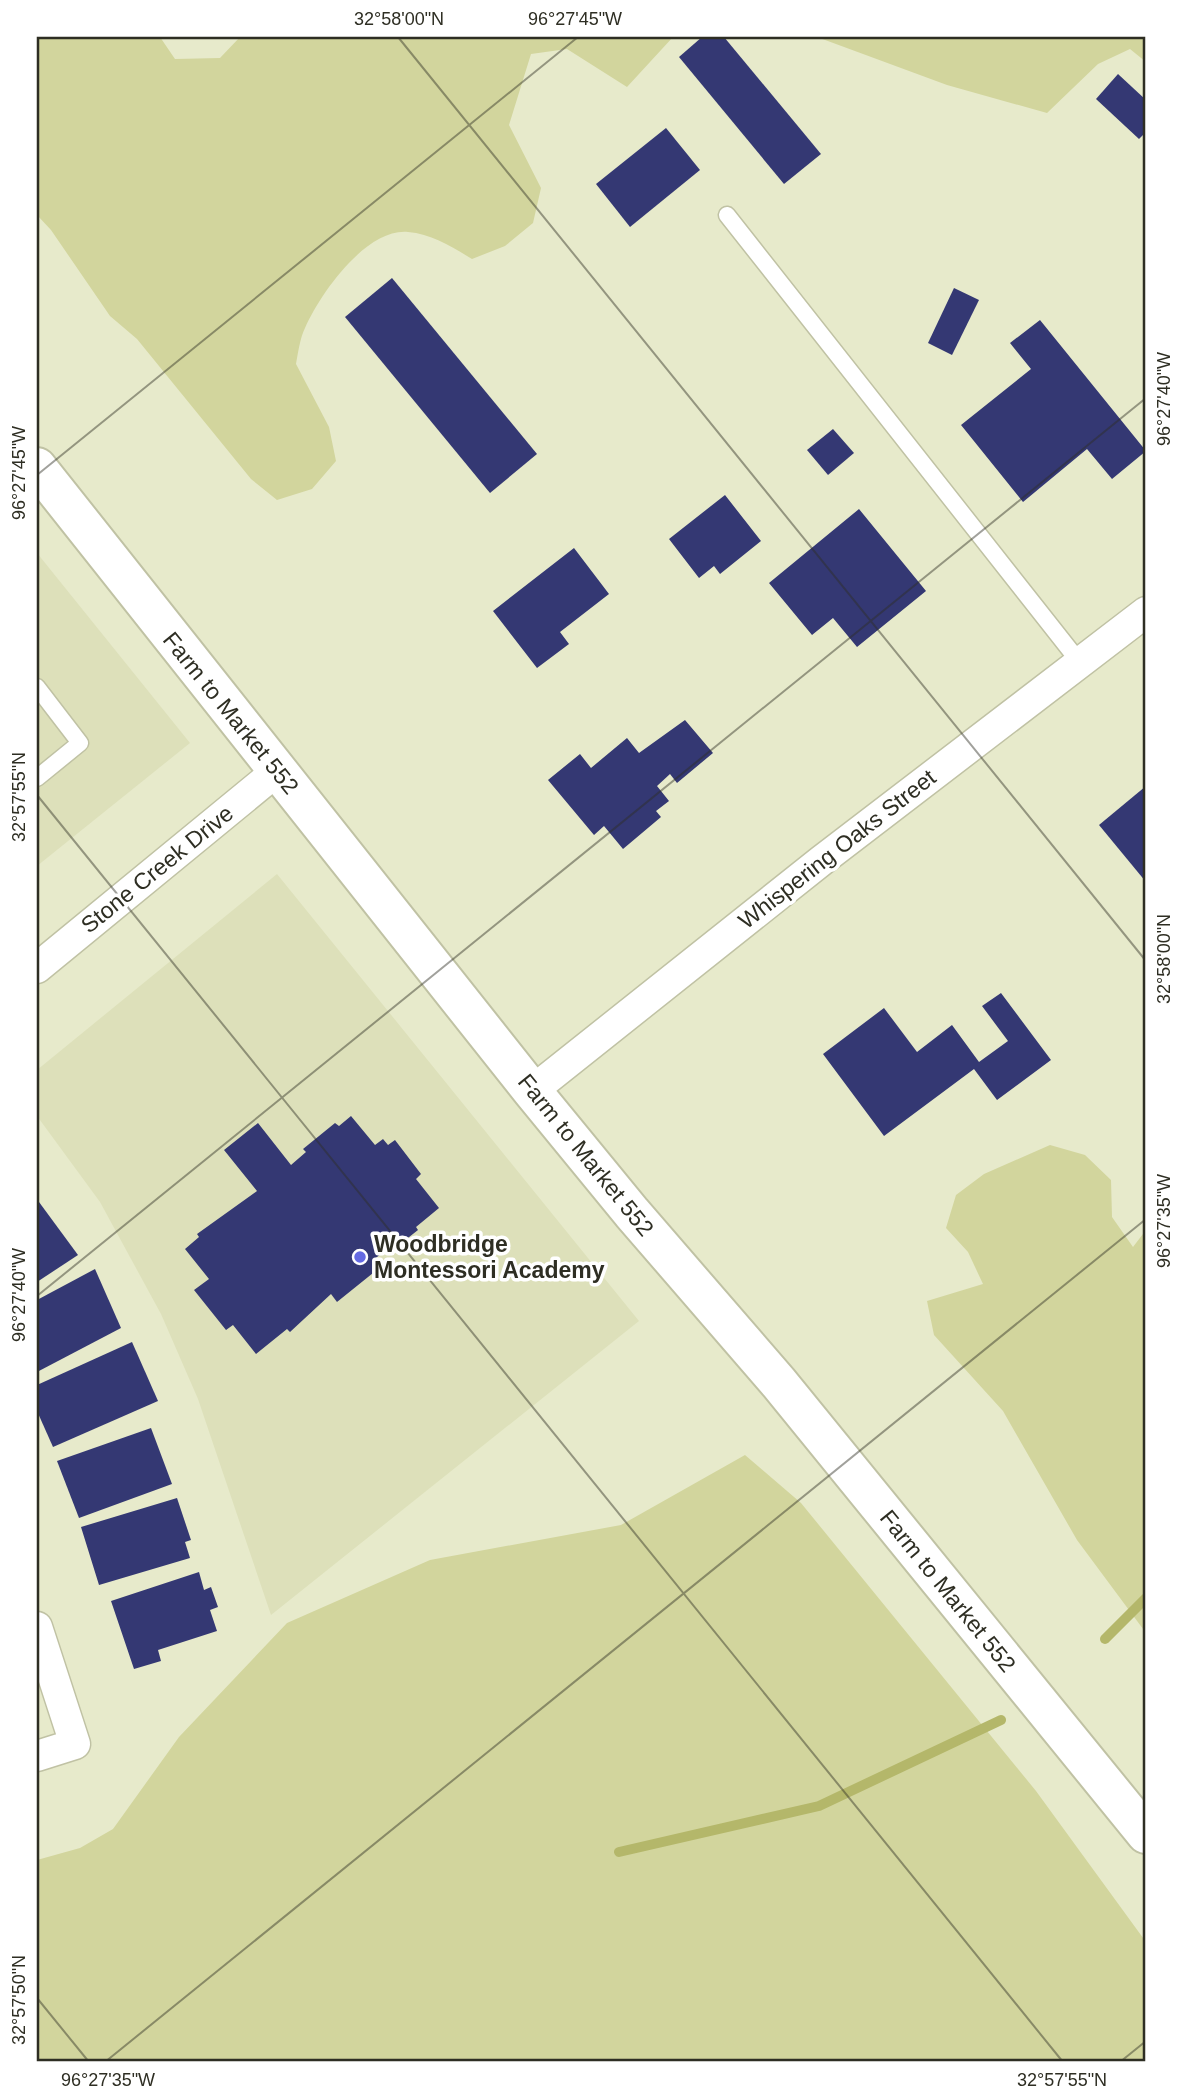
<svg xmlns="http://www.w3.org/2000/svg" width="1183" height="2099" viewBox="0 0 1183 2099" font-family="Arial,sans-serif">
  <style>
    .built { fill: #dde0ba }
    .green { fill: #d2d59d }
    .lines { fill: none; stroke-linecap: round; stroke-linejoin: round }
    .stream { stroke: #b4b76a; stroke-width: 10 }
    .building { fill: #343873 }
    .lane-casing { stroke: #c0c2a4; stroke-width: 19 }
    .street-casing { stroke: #c0c2a4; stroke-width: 33 }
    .secondary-casing { stroke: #c0c2a4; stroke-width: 42 }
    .lane { stroke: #fff; stroke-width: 16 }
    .street { stroke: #fff; stroke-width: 30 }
    .secondary { stroke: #fff; stroke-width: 38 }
    .ticks { fill: none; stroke: #2e2e23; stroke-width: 2; stroke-opacity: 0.45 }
    .poi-dot { fill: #6469e2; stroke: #fff; stroke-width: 2.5 }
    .labels { text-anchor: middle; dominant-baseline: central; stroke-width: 7; stroke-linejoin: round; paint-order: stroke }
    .street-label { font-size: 23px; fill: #2e2e23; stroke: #fff }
    .poi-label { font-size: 23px; font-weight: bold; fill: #2e2e23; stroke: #fff; text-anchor: start }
    .neatline { fill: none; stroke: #2e2e23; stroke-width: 2.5 }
    .ticks-label { font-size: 18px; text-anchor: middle; fill: #2e2e23 }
  </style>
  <rect width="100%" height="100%" fill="#e7eacb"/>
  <g class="built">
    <polygon points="37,553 190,743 37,866"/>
    <polygon points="277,874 639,1321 271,1615 198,1399 161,1314 100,1202 37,1116 37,1070"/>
  </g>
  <g class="green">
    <path d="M37,37H160L175,59L220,58L240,37H673L627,87L567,49L531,54L509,125L541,188L533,223L505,246L472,259C452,247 432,234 408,232C366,228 320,294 305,328C300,338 298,353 296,364L329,427L336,461L312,489L277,500L251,479L137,339L110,316L51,230L37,215Z"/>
    <polygon points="817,37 1146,37 1146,62 1130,49 1098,64 1047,113 947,85"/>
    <polygon points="1050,1145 1085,1155 1111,1180 1112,1217 1133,1247 1146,1230 1146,1633 1077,1540 1003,1411 934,1335 927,1301 983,1284 968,1252 946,1228 956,1195 984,1174"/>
    <polygon points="745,1455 801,1503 1036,1791 1146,1942 1146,2062 37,2062 37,1860 80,1848 113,1829 179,1737 287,1623 430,1560 621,1525"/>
  </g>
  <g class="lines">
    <g class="stream">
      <polyline points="1105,1639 1146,1598"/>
      <polyline points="619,1852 819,1806 1001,1720"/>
    </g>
  </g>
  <g class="building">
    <polygon points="702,37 724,37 821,154 784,184 679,57"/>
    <polygon points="1118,74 1146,100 1146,132 1139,139 1096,99"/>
    <polygon points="666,128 700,170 630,227 596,184"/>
    <polygon points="392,278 537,454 490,493 345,317"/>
    <polygon points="954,288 979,300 952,355 928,343"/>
    <polygon points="1040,320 1146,451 1112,479 1087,449 1023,502 961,425 1031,369 1010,343"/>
    <polygon points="833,429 854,453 828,475 807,450"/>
    <polygon points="725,495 761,541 720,574 714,566 699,578 669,539"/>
    <polygon points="859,509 926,591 857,647 833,618 812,635 769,583"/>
    <polygon points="574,548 609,594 560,632 569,644 537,668 493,611"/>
    <polygon points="685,720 713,753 677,783 670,774 657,786 669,801 656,811 661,817 623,849 604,826 594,835 548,780 580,754 591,768 627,738 639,753"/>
    <polygon points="1146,786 1146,882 1099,825"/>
    <polygon points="1001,993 1051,1060 997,1100 974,1069 884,1136 823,1054 884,1008 917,1052 952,1025 979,1062 1008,1041 982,1006"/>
    <polygon points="351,1116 375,1145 383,1139 388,1145 395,1140 421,1174 416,1179 439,1208 416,1227 418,1230 389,1253 387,1249 372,1261 378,1269 337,1302 331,1294 290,1332 287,1329 256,1354 233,1325 226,1330 194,1290 209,1279 185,1249 199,1237 197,1234 257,1191 224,1150 258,1123 291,1165 306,1152 303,1149 335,1123 339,1126"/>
    <polygon points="39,1202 78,1255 37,1282 37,1204"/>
    <polygon points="95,1269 121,1328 37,1372 37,1300"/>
    <polygon points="132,1342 158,1401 53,1447 37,1411 37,1385"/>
    <polygon points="151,1428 172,1484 79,1518 57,1461"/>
    <polygon points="177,1498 191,1540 185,1542 190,1558 99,1585 81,1527"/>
    <polygon points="199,1572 204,1590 211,1587 218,1607 210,1610 217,1631 158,1650 161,1661 134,1669 111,1601"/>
  </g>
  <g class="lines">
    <defs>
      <g id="lane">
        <polyline points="727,215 1081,664"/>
        <polyline points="37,687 80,743 37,778"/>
      </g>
      <g id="street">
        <polyline points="37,968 277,771"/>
        <polyline points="532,1091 821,861 1146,612"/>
        <polyline points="37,1627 75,1744 37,1756"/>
      </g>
      <polyline id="secondary" points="37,467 532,1091 632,1213 779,1383 1146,1834"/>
    </defs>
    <use href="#lane" class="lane-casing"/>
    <use href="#street" class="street-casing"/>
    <use href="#secondary" class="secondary-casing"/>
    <use href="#lane" class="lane"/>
    <use href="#street" class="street"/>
    <use href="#secondary" class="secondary"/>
  </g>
  <path class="ticks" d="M398,37L1146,961M37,475L578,37M37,795L1063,2062M37,1296L1146,398M37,1998L89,2062M105,2062L1146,1219M1120,2062L1146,2041"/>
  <circle class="poi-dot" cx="360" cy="1257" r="7"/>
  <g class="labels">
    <g class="street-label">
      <text transform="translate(231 713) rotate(51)">Farm to Market 552</text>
      <text transform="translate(837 849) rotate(-38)">Whispering Oaks Street</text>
      <text transform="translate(157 869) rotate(-39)">Stone Creek Drive</text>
      <text transform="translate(586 1155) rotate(51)">Farm to Market 552</text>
      <text transform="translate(948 1591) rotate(51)">Farm to Market 552</text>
    </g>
    <g class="poi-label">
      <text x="374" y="1244">Woodbridge<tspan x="374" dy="26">Montessori Academy</tspan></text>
    </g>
  </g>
  <rect width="1183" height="2099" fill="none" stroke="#ffffff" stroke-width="77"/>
  <rect x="38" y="38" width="1106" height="2022" class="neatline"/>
  <g class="ticks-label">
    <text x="399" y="25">32°58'00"N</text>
    <text x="575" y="25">96°27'45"W</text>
    <text transform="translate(1164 399) rotate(-90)" y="6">96°27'40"W</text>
    <text transform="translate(19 473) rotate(-90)" y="6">96°27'45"W</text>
    <text transform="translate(19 797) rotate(-90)" y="6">32°57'55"N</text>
    <text transform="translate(1164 959) rotate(-90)" y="6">32°58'00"N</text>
    <text transform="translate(1164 1221) rotate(-90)" y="6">96°27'35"W</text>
    <text transform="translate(19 1295) rotate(-90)" y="6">96°27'40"W</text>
    <text transform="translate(19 2000) rotate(-90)" y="6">32°57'50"N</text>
    <text x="108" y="2086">96°27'35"W</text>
    <text x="1062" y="2086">32°57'55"N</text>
  </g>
</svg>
